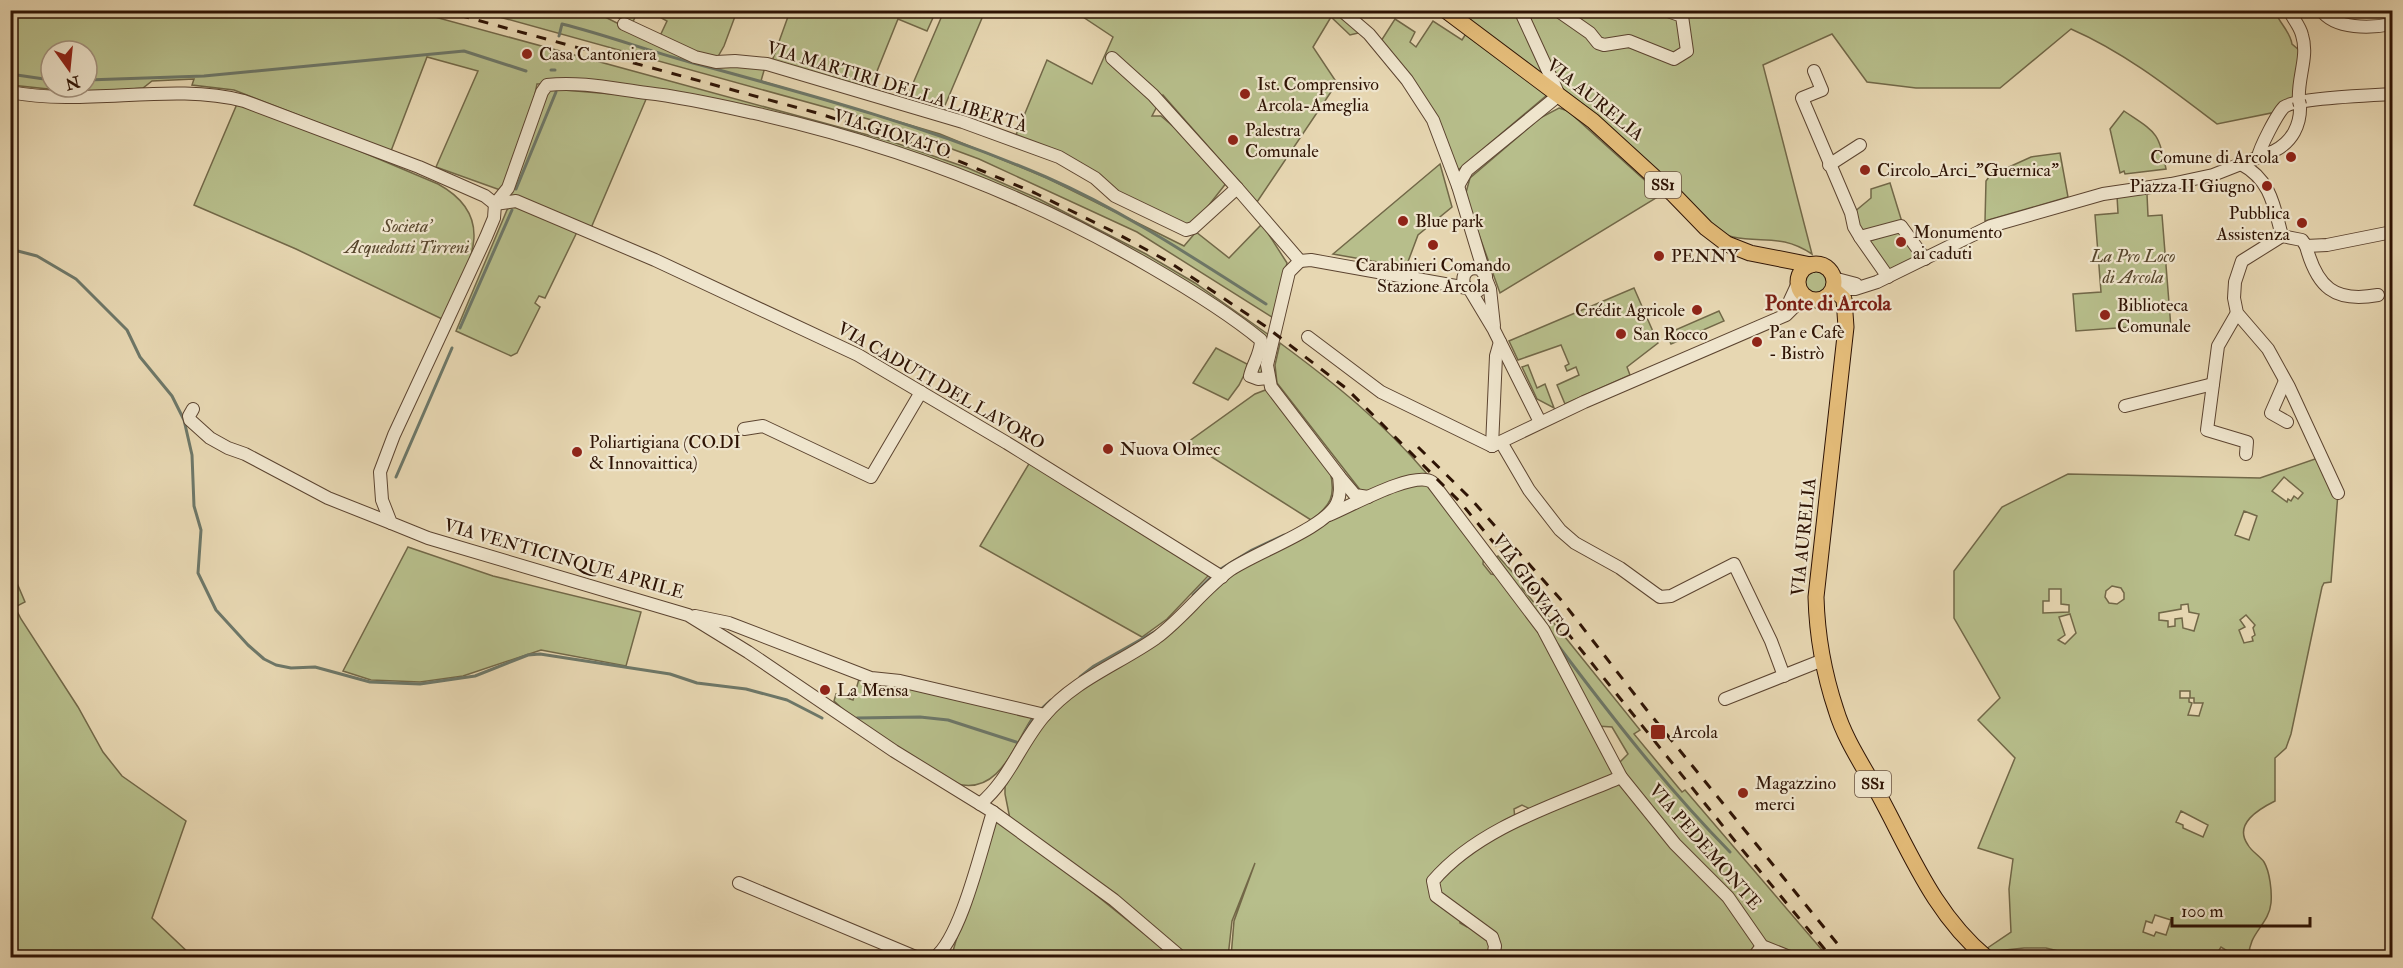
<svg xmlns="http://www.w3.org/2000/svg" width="2403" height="968" viewBox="0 0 2403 968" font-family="'IM FELL Double Pica',serif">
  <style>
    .green { fill: #b7be8b; stroke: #726848; stroke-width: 1.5; fill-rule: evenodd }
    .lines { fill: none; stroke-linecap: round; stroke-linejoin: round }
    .stream { stroke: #6d7768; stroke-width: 3 }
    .minor-casing { stroke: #5c4430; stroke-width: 14 }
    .major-casing { stroke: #2e1304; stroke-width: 17 }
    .minor { stroke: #efe5cd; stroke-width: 12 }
    .major { stroke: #e4bc79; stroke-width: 15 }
    .rail { stroke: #2e1304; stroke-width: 3; stroke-dasharray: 10 10; stroke-linecap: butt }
    .minor-bridge-casing { stroke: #5c4430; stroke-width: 14; stroke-linecap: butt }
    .minor-bridge { stroke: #efe5cd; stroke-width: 12 }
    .poi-dot { fill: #8f2418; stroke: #efe5cd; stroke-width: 2 }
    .labels { text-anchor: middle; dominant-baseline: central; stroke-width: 4.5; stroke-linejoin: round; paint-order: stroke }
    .shield { fill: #efe5cd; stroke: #685240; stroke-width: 1.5 }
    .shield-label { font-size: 16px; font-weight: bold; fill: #2e1304 }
    .poi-label { font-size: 18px; fill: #2e1304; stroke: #efe5cd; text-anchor: start }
    .street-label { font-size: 18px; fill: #2e1304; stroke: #efe5cd }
    .park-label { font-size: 18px; font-style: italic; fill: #57462c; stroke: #efe5cd }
    .quarter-label { font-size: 21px; font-weight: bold; fill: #7a1f14; stroke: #efe5cd }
  </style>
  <rect width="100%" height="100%" fill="#e7d7b2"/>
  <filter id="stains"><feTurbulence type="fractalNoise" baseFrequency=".00333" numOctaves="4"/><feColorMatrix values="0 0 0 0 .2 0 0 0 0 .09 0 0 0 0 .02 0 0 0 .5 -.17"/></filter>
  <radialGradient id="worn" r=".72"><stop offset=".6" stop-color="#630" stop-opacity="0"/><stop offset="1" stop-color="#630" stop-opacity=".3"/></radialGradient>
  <g class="green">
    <path d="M10,11H413L890,141L968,168L1039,199L1146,254L1195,283L1269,335L1263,373L1256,376L1263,340L1109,240L886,146L584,83L537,84L531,115L503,191L436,167L478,71L427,57L391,151L234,90L192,85L194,79L152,81L143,88L86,93L11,85ZM51,51H87V87H51Z"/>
    <polygon points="478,11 593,11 657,43 765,67 761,81 940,134 1047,178 1184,246 1196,232 1229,258 1262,224 1287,263 1275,319 1137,232 979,159 879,122"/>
    <polygon points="604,11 737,11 724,46 716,60 659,38 667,21 649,11 636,15 632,24"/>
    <polygon points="790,11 936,11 927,31 898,19 869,91 771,64"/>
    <polygon points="944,11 985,11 943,110 908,95"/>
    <polygon points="1074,11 1338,11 1362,32 1350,35 1331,17 1313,47 1337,83 1257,202 1163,95 1152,116 1161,116 1182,134 1227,182 1191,228 1147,210 1016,135 1047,60 1092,84 1113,37"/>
    <path d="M1455,11H2275C2279,23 2290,31 2292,44L2299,50L2296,108L2217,124C2171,89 2124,52 2071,29L2000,88H1916L1867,82L1832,34L1763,65L1812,254C1781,234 1764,243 1733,237C1722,235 1710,223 1700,217Z"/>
    <polygon points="1395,19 1415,32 1410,42 1416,47 1433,21 1462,40 1467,32 1547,95 1457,171 1381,41"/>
    <polygon points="552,89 647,97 591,228 509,196 546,92"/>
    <path d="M237,104L322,135L438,184C502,219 466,270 442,319L296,249L194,205Z"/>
    <polygon points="1559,108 1568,111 1661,195 1500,293 1465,196 1470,178 1540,118"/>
    <path d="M2124,111C2155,132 2159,131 2166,169L2125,174L2124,171L2120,173L2110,129Z"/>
    <polygon points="2060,153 2068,197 1985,221 1986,181 1994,170 2009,167 2031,157"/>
    <polygon points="1440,164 1452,207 1418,235 1406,267 1333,254"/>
    <polygon points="1890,183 1902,222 1861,235 1853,213 1871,198 1871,189"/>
    <polygon points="2147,194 2148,216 2162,215 2171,328 2144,330 2144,326 2076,331 2073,294 2101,292 2095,215 2118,213 2117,196"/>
    <polygon points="516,204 578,230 545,298 539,296 535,303 540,307 517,353 511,356 456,331 507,210 510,206"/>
    <polygon points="1903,230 1920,255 1886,271 1866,242"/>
    <circle cx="1816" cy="283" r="17"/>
    <polygon points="1634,288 1658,343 1627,367 1630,375 1565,404 1557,385 1579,375 1576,367 1567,371 1565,366 1569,364 1561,345 1518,360 1509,341"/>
    <polygon points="1719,311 1724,321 1671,344 1666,334"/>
    <path d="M1280,343C1333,382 1384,423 1427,474L1410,477L1374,493L1361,491L1277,383L1275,365Z"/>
    <polygon points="1216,348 1249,365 1239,385 1228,400 1193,383"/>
    <polygon points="1528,365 1537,388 1545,384 1554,408 1537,399 1522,367"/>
    <path d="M1268,389L1330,471C1336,496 1331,506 1311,520L1188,442L1255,394Z"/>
    <path d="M2321,457L2338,493L2331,582L2324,583L2322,587L2291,734L2286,748L2275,758V801C2259,809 2233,824 2248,845C2252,852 2260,856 2264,862C2270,872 2272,892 2271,903C2269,925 2248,933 2249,957H2233L2234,955L2221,947L2214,958L2083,957L2046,948H2024L1987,952L1986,949L2011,932L2009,889L2013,859L1978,848L2015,758L1978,720L2000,698L1954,618V571L2002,507L2068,474L2260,478ZM2284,477L2303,493L2298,499L2294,496L2291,501L2288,499L2287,502L2272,491ZM2244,511L2257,516L2249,540L2235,535ZM2112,586L2121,588L2124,593V599L2117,604L2109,603L2105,597L2106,591ZM2049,589H2061V604L2069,605V612L2043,613V601H2049ZM2188,604L2189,612L2199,614L2194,631L2183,628L2182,618L2175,619V626L2168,627V621L2159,620V613L2181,609V605ZM2070,614L2076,633L2065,644L2058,640L2065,635L2059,617ZM2246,615L2255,625L2253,628L2255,635L2252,637L2253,641L2244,643L2239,630L2245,627L2240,620ZM2180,691H2190V698H2194V703H2203L2199,716L2188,715L2192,703L2189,702V698H2180ZM2181,811L2208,825L2203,837L2183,828V825L2176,822ZM2155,915L2171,920L2166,935L2156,932L2154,936L2143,932L2146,921L2152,923Z"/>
    <polygon points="1030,462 1209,575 1167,619 1142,637 980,546"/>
    <polygon points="1427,480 1484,552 1483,564 1491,574 1502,576 1542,630 1619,776 1536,812 1522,805 1514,809 1515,819 1432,880 1459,915 1460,923 1467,927 1474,925 1491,938 1492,958 1231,957 1234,921 1255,863 1232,921 1228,957 1184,957 1011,824 1005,794 1005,779 1028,740 1075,690 1154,641 1227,574 1371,498"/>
    <polygon points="408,547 493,576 641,612 626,666 541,650 463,676 420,682 371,680 343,671"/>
    <polygon points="1498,556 1523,584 1522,588 1536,605 1540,606 1640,730 1634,734 1682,792 1685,790 1828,957 1800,957 1764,943 1677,842 1626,779 1620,762 1628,754 1612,727 1597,726 1493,559"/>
    <polygon points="11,569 25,602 15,607 21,619 78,707 103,752 122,776 186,821 152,918 193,957 11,957"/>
    <path d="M859,679L900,683L1034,715C1014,743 1001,795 957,784L860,725L834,701L836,694L853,700Z"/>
    <polygon points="1621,778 1707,879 1760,946 1751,958 1494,957 1496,946 1437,895 1434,881 1509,825"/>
    <polygon points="993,812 1173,957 951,958"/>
  </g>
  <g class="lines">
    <g class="stream">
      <path d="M559,36L562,24C607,35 651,52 697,64C815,96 933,128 1046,177C1124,211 1195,259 1266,304"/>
      <polyline points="551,70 555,70"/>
      <polyline points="10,74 51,80"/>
      <polyline points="87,80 204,76 464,51 526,71"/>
      <polyline points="516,189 556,92"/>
      <polyline points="10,249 37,256 76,279 127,330 140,357 172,396 184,420 192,455 194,506 201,530 198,573 216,610 248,645 264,659 276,665 291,668 315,667 370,682 420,684 475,676 528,655 540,654 670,674 697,683 746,689 787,700 822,718"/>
      <polyline points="460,328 512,210"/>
      <polyline points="396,477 452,348"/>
      <polyline points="1219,570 1252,550 1284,535"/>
      <polyline points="1193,595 1214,574"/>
      <path d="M1557,644C1611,716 1667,788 1730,852"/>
      <polyline points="1080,677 1094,666 1156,631"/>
      <polyline points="1040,710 1051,700"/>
      <polyline points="857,718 920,717 948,720 1019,743"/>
      <polyline points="1025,732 1034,717"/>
    </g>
    <defs>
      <g id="minor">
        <polyline points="1341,10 1369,34 1407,80 1433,120 1458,186 1484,272"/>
        <polyline points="1557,10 1590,33 1598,43 1604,45 1629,41 1674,59 1687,51 1682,16 1665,10"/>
        <path d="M2289,10C2293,19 2300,26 2302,35C2309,57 2297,78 2299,101"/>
        <path d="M2321,10C2335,30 2372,28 2392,24"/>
        <polyline points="624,24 695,57 716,62 735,61 767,64 963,122 1059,157 1095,178 1115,196 1186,230 1193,228 1237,188 1300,261"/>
        <polyline points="1112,58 1153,95 1237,188"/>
        <polyline points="1814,71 1822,90 1802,98 1851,213 1854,227 1860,237 1888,277"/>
        <path d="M10,92C87,107 171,82 244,101L419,167L485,196L495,204"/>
        <path d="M2258,157C2260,147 2277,114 2284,107C2295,98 2375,95 2392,94"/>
        <path d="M2241,164C2271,180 2274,206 2282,236"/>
        <polyline points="1829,165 1860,145"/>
        <polyline points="1458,186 1467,170 1559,95 1520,10"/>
        <polyline points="495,204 494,218 486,237 394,435 380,472 382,500 391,523 428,538 688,615 748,652 894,751 993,812 1114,900 1182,958"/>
        <path d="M495,204L508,188L542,92L547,85C580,81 615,89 647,93C683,97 718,105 754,113C893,144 1028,195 1151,267C1189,289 1227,312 1261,340C1261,354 1253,363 1250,376L1258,379L1268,378"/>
        <polyline points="495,204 516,201 655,260 858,355 1007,443 1222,577"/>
        <polyline points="2282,236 2242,261 2235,282 2234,298 2237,313 2268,349 2289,387 2338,493"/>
        <polyline points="2282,236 2302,240 2306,246 2327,245 2392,232"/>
        <polyline points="1860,237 1901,226 1925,259"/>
        <path d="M2306,246C2317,287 2334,303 2378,295"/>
        <polyline points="1300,261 1311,260 1467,288"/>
        <polyline points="1833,278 1856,284"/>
        <polyline points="1486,279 1490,289 1494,326"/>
        <path d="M1833,289H1855L1877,282L1991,226L2103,194L2171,184L2213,175L2274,151C2292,142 2301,125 2300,105"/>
        <path d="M1470,290L1478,291L1486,283V276L1480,269C1469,266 1461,273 1464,285L1470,290L1494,330L1540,422"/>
        <polyline points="1786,309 1798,283"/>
        <polyline points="2237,313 2218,346 2207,430 2247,442 2246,454"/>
        <polyline points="1308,337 1381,392 1492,446"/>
        <polyline points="2285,381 2271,413 2287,422"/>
        <polyline points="2125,406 2213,384"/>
        <polyline points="193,409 189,416 190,420 210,438 228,448 245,454 328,498 391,523"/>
        <polyline points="744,429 763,426 871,477 921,392"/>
        <polyline points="1501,442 1529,490 1560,530 1575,543 1620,568 1660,597 1671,596 1734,564 1771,641 1784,676"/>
        <polyline points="1492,446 1584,402 1786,315 1805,296"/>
        <polyline points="1492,446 1496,356 1500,342"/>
        <polyline points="1339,476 1355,495 1368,497"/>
        <path d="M1329,515C1349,507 1414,470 1432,482L1543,629L1621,777L1675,844L1728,897L1762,946L1792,958"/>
        <polyline points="695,616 729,623 871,678 900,681 1045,715"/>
        <polyline points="1725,699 1823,660"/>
        <path d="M980,804C1009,780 1020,744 1044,716C1074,680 1119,664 1156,638C1183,618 1203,590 1230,570C1254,553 1326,528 1337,503C1341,494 1340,486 1339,476L1271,387L1267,365L1289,272L1300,261"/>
        <polyline points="739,883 918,958"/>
        <path d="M934,958C961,939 982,846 993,812"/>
        <path d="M1493,958L1495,946L1492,937L1436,896L1433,881C1479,827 1558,804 1621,777"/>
        <polyline points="1753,958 1762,946"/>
      </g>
      <g id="major">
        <polyline points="1445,10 1593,121 1674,195 1706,228 1727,244 1750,253 1811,265"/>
        <circle cx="1816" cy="282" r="18"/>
        <path d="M1833,289L1844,299L1846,327L1816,597C1817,635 1824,674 1836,710C1845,740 1864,767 1879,795C1911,854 1934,914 1987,958"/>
      </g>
    </defs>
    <use href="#minor" class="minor-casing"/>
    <use href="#major" class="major-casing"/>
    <use href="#minor" class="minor"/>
    <use href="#major" class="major"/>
    <g class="rail">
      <polyline points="440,10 817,113 930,149 1035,193 1114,232 1169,262 1265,326 1347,389 1461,503 1549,610 1735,841 1832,958"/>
      <polyline points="1418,447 1470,498 1562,601 1646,709 1849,958"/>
    </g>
    <defs>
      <polyline id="minor-bridge" points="2299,101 2300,105"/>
    </defs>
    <use href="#minor-bridge" class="minor-bridge-casing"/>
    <use href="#minor-bridge" class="minor-bridge"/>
  </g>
  <g class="poi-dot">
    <circle cx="527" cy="54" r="6"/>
    <circle cx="1245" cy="94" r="6"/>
    <circle cx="1233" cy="140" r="6"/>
    <circle cx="2291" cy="157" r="6"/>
    <circle cx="1865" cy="170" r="6"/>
    <circle cx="2267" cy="186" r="6"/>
    <circle cx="1403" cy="221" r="6"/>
    <circle cx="2302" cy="223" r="6"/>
    <circle cx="1901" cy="242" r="6"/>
    <circle cx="1433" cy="245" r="6"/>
    <circle cx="1659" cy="256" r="6"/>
    <circle cx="1697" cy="310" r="6"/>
    <circle cx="2105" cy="315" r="6"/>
    <circle cx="1621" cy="334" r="6"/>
    <circle cx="1757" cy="342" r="6"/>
    <circle cx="1108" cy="449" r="6"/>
    <circle cx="577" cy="452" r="6"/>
    <circle cx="825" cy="690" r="6"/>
    <rect x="1650" y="724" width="16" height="16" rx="3"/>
    <circle cx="1743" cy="793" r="6"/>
  </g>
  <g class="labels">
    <g class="shield">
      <rect x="1645" y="172" width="36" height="26" rx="4.5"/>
      <rect x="1855" y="771" width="36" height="26" rx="4.5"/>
    </g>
    <g class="shield-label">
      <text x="1663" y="185">SS1</text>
      <text x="1873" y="784">SS1</text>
    </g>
    <g class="poi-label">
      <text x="539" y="54">Casa Cantoniera</text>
      <text x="1257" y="84">Ist. Comprensivo<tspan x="1257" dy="21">Arcola-Ameglia</tspan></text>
      <text x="1245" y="130">Palestra<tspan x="1245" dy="21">Comunale</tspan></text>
      <text x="2279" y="157" text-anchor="end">Comune di Arcola</text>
      <text x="1877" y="170">Circolo_Arci_"Guernica"</text>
      <text x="2255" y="186" text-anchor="end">Piazza II Giugno</text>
      <text x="2290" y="213" text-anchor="end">Pubblica<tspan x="2290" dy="21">Assistenza</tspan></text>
      <text x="1415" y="221">Blue park</text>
      <text x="1913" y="232">Monumento<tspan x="1913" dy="21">ai caduti</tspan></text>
      <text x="1671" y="256">PENNY</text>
      <text x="1433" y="265" text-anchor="middle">Carabinieri Comando<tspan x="1433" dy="21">Stazione Arcola</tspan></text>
      <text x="2117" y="305">Biblioteca<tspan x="2117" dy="21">Comunale</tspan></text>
      <text x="1685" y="310" text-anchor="end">Crédit Agricole</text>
      <text x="1769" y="332">Pan e Cafè<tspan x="1769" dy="21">- Bistrò</tspan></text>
      <text x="1633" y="334">San Rocco</text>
      <text x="589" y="442">Poliartigiana (CO.DI<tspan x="589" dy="21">&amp; Innovaittica)</tspan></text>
      <text x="1120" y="449">Nuova Olmec</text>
      <text x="837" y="690">La Mensa</text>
      <text x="1672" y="732">Arcola</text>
      <text x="1755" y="783">Magazzino<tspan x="1755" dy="21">merci</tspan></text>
    </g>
    <g class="street-label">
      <text transform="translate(897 87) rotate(17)">VIA MARTIRI DELLA LIBERTÀ</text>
      <text transform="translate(1595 100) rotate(39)">VIA AURELIA</text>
      <text transform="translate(892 134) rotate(18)">VIA GIOVATO</text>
      <text transform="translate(941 386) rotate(30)">VIA CADUTI DEL LAVORO</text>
      <text transform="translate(1804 537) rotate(-84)">VIA AURELIA</text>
      <text transform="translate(564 559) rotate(16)">VIA VENTICINQUE APRILE</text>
      <text transform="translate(1531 586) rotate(55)">VIA GIOVATO</text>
      <text transform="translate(1705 847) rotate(49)">VIA PEDEMONTE</text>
    </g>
    <g class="park-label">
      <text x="407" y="226">Societa'<tspan x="407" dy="21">Acquedotti Tirreni</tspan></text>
      <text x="2133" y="256">La Pro Loco<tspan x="2133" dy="21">di Arcola</tspan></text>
    </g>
    <g class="quarter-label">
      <text x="1828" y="303">Ponte di Arcola</text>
    </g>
  </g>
  <rect width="2403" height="968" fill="none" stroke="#e7d7b2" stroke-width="36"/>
  <rect x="12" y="12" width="2379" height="944" fill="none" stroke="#2e1304" stroke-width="3"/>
  <rect x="18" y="18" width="2367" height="932" fill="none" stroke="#2e1304" stroke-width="1.5"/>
  <g transform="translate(69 69) rotate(165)"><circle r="28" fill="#efe5cd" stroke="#a2917d" stroke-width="1.5"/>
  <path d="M0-4.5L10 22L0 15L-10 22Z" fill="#8f2418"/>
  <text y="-9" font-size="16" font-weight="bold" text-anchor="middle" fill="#2e1304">N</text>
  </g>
  <path d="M2172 917v9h138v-9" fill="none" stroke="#2e1304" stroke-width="3"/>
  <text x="2181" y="917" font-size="18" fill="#2e1304" stroke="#efe5cd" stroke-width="4.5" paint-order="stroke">100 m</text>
  <rect width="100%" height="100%" filter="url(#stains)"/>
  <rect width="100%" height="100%" fill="url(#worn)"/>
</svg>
